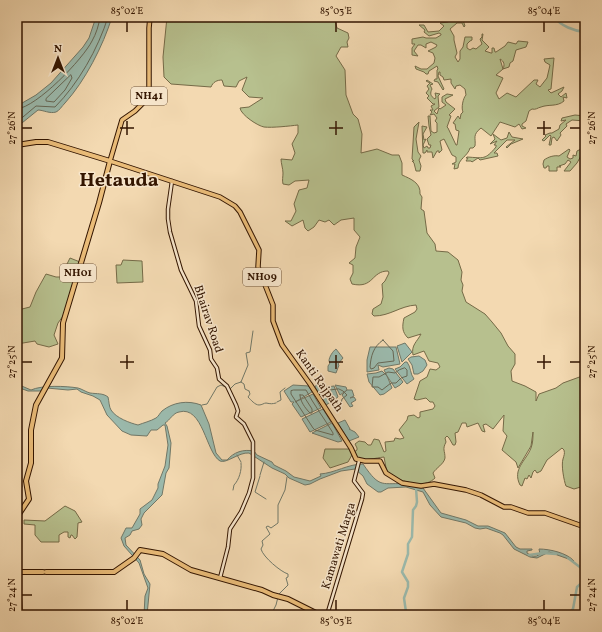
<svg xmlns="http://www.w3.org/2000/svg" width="602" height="632" viewBox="0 0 602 632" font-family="Vollkorn,serif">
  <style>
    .green { fill: #b7c08e; stroke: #756a47 }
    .water { fill: #9bbaad; stroke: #717868 }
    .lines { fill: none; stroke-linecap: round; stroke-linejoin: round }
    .shore { stroke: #676856; stroke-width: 1 }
    .stream { stroke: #717868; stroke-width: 1 }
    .river { stroke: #9bbaad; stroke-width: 2.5 }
    .secondary-casing { stroke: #331500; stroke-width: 4.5 }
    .primary-casing { stroke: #331500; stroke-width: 5.5 }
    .highway-casing { stroke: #331500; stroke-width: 6 }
    .secondary { stroke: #f7e6cc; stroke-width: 2.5 }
    .primary { stroke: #eabc78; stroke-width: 3.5 }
    .highway { stroke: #eabc78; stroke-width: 4 }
    .ticks { fill: none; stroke: #331500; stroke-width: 1.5 }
    .labels { text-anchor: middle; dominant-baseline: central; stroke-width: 3; stroke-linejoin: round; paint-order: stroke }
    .shield { fill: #f7e6cc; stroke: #6e543d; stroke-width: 1 }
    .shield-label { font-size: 11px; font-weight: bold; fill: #331500 }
    .street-label { font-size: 12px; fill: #331500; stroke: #f7e6cc }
    .town-label { font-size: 20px; font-weight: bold; fill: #331500; stroke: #f7e6cc }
    .neatline { fill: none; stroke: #331500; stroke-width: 1.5 }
    .ticks-label { font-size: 10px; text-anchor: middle; fill: #331500 }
  </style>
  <rect width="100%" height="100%" fill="#f3d9b1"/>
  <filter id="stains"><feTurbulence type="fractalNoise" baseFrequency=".005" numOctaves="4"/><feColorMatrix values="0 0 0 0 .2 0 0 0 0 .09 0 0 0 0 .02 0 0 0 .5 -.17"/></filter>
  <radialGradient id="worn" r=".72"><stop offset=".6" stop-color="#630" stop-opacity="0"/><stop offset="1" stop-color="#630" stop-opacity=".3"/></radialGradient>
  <g class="green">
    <path d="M167,17H334L337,28L348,33L349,38L347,42L348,47H341L336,56L345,70L346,95L353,114L358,119L362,134L361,153L377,149L392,155H399L402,163V175C411,179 421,183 420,194L422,197L421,209L424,211L427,233L435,244L436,251L448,252L458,260L462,272L461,280L463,285L462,291L466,302L485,314L492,322L501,333L508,346L515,354V364L511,371L512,381L525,386L536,392V401L539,394L556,388L563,383L585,375V494L584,486L574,489L566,486C564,481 561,465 563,459C564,455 565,454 564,450L562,448L547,460L541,471L537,473L535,470L533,472L531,478L529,475L527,479L525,478L522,486L520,485C512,469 526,461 531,448C533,443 533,437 533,432L531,446L518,468L516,462L502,450L507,436L503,431L504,415L493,429L486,424L483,425L485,432L482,431L478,423L467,427L466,423H462L458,432L455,433L456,442L455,445H453L449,438L447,436L445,438L446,442C442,450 445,450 445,458C444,464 436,468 433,473L435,478C426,487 413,484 401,480C396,478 395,475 387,473L384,457C375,458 366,461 357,459L354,452L357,450V448L355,444L359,441L365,442L368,445H371L374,439L379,440L384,452L386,451L385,442L394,441L395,438L400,439L404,438L399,430L407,420L408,416L414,415L418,418L420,417V412L433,409L435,406L433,402H430L426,398L417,400L414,399L420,381L427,377L430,369L436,370L440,367L438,363L429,361L424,351L413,355C411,345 417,342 421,334L408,338C402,332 402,327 404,318L415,312L417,309L416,305C400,306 390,316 374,316L372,314L373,309L381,304L383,297L382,284L385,281L389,273L388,271C371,271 374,289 352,284L350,279L353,273V265L349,263L355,258L356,247L360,237L354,230V218L341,220L334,225L329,220L325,222L319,220L314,227L308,231L305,228L303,220L292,226L285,221H291L296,211L294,204L299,190L307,188L309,180L295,181L289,185L283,184C282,180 283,177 283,173C283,169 281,163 281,159L292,160L295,153L292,144L298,133V125C290,126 272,128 264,127C258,126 241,115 240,108L249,107L263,98L249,97L242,90L247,77L239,81L236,87L224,86L222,80C217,80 213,82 211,87L171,84L164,77L163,57Z"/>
    <path d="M454,17H463V20L465,26L464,27L462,23H457L450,29L454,36V40L457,53L455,57L458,62L460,59V51L463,47L465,37H472V40L470,41L467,44V48L470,50L473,48L476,49L482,44L480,39L482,37V34H483L482,40L489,47L485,51L491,53H492V48H494L495,52H496L505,46L508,42L516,44L518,41L528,42L526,47L516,50L513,61L510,63L509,67L503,69C505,65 504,61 500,59L503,69L496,75L503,78L496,93L499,99L507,93L516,97L534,80H538L536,84L540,87L547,78L550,65L545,62L544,59L554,58L551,89L548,90L551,93L564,87L562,91L558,94L561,97L566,93L567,98L563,97L564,101C557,107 549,104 541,107C537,108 536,110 532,109L529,111L526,121L522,124V126L526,128L522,129L519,124L515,127L500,122L491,136L481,128C472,135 476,138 475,146L473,148H470C468,156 458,159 458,168L454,169L455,164H452L456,162V157L452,155L444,139L440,141L442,150L439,153V151H437L433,158L432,152H427V150L425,153H423L422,126L427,127L423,134L424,140L426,139L423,145L424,148L427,146L428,148H430L431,145H429L427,139L431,135L429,126L428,116H430L431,131L434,133L437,132V123L435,121L437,118L434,114L430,115L432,112L430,110H433L431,106L435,104H433L427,98L429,96L426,93L429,89L427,86L430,83L426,81L427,80L433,84L430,85L432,89C430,93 430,96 435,99L436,97L435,93L440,94L438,96L439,107L434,111L437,114L439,108L440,109L446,105L442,102V97L447,94L453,95L445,99L446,102L455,109L449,115L451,116L447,127L448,128L456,145H457L459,131L456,130L455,124L453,123L458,116L460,119L461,114L463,112C461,108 463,98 466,95L465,89L460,85L456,86L455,89L451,83V79L444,80L443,77L440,75V72H439L438,76L444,89L443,90L438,82L434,81L435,79H437V70L438,69L437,66L429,71L428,74H426L424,72L416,69L415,66L421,69H427L434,63L435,58L433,53L428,51L436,47L437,45L431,42L426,44V48L421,45H418L414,51L418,56L412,55V48L415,44H412V39L423,37L426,38H436L441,35V34L439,33L429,36L424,32L425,30L419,25H424L428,32L439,31L444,26L440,23L448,22Z"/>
    <polygon points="575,115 585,116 585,121 572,120 566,124 567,126 560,133 561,135 557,141 554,137 552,138 551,145 549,145 551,136 550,135 544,141 542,140 546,136 545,135 550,133 552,133 559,129 560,125 566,120 561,121 562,118"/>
    <polygon points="419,122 416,139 418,152 421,156 419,160 421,166 420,171 416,171 414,163 412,161 414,161 412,159 414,127"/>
    <path d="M509,132L512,137L523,139L511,144L507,148L506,147L515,140H507L494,153H497L498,156L480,160L478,158L472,162L471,161H466L468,158H466L467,157C484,158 485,160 496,147V145H494L497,141L490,144L495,139L493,134L501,140L507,138Z"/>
    <path d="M583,142H585V153L582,154L577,163L570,171H564L571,162L568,160L565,164L559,166L561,167H557V171H549V166H547L546,168H544L543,164L544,160C548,157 554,155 559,156L569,149L570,150L567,157L570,159L573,158V155L576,156L577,151L581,149Z"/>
    <polygon points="70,258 80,262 78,267 70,265 69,270 72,274 73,268 75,269 74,272 77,273 63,316 58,323 54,335 58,344 49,347 37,344 35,341 17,344 17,308 22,309 30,307 36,292 46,274 56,277 64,277 66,266"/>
    <polygon points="123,260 142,261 143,282 117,283 116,265 121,265"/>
    <polygon points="325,449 350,449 353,453 348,462 330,468 323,458"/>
    <polygon points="65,506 75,511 82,522 78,523 77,537 75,539 72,535 71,535 70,538 68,537 68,532 64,532 59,535 59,542 41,542 35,535 35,525 24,524 24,520 45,521"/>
  </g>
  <g class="water">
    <path d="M96,17H112C103,46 85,81 65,103C62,106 59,111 56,112C50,114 43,110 38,110L17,127V106L36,95L51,83L83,47L89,38Z"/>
    <polygon points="405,343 412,352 402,362 397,346"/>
    <polygon points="370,347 396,347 400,364 383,367 378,365 379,370 367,372 367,360"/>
    <path d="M336,349L343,358L338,364L339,365L336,373L328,371V366L330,363L329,361C329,357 333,351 336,349Z"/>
    <polygon points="419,356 425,360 427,365 423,371 418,374 414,374 412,365 408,359 411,357"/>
    <path d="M405,362H407C411,367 410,374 414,379L407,384L395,369L400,367Z"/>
    <polygon points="389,368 393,369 403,382 400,385 395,388 387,376 392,388 384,394 380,395 369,382 367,374 376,373 382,371 387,376 384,370"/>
    <path d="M17,384L31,390C42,385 66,386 78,388C82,389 86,392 90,393C97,394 103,393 108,397C109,401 109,407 111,410C116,418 130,423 138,425C143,423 151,421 156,418C158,417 160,413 162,411C173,402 188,400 201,405L209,424L216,453L222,460H227C234,452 243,449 254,451L257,455L272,462L274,465L286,471L294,477L310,481L321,476L320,474C335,473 348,464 363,464C381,490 381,482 408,484C413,485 418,488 423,488L441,513L466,520L478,526H488L493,528L505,533L516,547L520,549H532V550L527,551V553C532,556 535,558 540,554L539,549C550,549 567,553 574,561L549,552L537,558L530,557L514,549L503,535L500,533L486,528L480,529L475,528L466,523L441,517L430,505L423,492L406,487L388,488L381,492H378L367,484L363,476L355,469L341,471L320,479L310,484L305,485L289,478L285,474L272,468L249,453C239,452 226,464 220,461C206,453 203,405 179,412C173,413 170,420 165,423L167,426L171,443L169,468L166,473L162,495L144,513L141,519L142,525L139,529L132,531L130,535L125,538L126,545L140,560L144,574L150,584L147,615H144L145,596L148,588L139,563L124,546L121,538L126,528H132L140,514V509L152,500L158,488V484L165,466L168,445L165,425H163L157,430H151L147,436L131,435L122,431L107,415L100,400L93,396L81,392L77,389L68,390L47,388L40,391H28L17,387Z"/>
    <polygon points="317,384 327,387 334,386 338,397 326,405 315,387"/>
    <polygon points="293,385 309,386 312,392 295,402 313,394 321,408 301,417 292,404 294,402 291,402 284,391"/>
    <polygon points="335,385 346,387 347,390 352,390 354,396 350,398 354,397 356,400 351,403 353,406 350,407 342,395 347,390 340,395"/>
    <polygon points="323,409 331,422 310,432 302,419"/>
    <polygon points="345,420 350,429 349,429 355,432 359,437 349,441 339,425 338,423"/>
    <polygon points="332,423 342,441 338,442 312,433"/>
  </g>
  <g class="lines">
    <g class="shore">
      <polygon points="71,75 72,78 65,90 54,102 46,101 46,99"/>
      <path d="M17,109C37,107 83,59 92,41C96,34 99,25 100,17"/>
      <path d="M17,122L36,106L55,107C78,84 98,49 108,17"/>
      <path d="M383,340L393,351L394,361L378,363L374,368L371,369L370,367C371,356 373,347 383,340Z"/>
      <polygon points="405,368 407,370 407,376 401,378 396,383 391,383 382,390 378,387 372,387 373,377 379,377 388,372 395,373 399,370"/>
      <polygon points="339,389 343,391 347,395 342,399 341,404 339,405 333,399 327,398 324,393 325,391"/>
      <path d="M294,390H306C314,405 324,418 333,433V435L315,430L313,428L291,394V391Z"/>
      <path d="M300,395H303L312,409V413H310C305,408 300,401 300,395Z"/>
    </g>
    <g class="stream">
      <polyline points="241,382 248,365 246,353 250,352 253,331"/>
      <polyline points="241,382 244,384 245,389 249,391"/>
      <path d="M249,391L250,394L248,397C251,400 255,405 259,405C262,405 264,403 266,403C271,404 272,404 276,403"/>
      <polyline points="277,402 281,400 280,392 285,388"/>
      <polyline points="202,405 207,404 217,387 221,385 230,389 235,384 241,382"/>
      <path d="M17,450C24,457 19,463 18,471C17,476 22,482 22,487L17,495"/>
      <polyline points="237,455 241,462"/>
      <polyline points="260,475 264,462"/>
      <polyline points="260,476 255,492 266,499"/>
      <path d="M233,490L234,485C239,480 242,470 241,463"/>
      <path d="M279,594L288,585L286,578L288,577V574C281,572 263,557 261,549L263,545L262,541L270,534L266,527L268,526L271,528L278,523V505L285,490L287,477"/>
      <polyline points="271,615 276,605 278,597"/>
    </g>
    <g class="river">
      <path d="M554,17C561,26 574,31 585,32"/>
      <polyline points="529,555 543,553 556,554"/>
      <polyline points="568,558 585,571"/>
      <polyline points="404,615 406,612 404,598 408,587 408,582 402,572 408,554 408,544 412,537 413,510 416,506 417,502 416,488"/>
      <polyline points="567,615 573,609 577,587 585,580"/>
    </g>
    <defs>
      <g id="secondary">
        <polyline points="172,181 168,209 168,219 170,232 181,270 196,301 199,326 210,350 211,359 217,368 219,379 227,386 236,405 238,411 236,417 244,424 253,442 253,478 249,493 241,512 230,529 228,547 220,578"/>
        <polyline points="327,615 362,499 363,493 354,481 359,461"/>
      </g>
      <polyline id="primary" points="150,17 149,28 149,97 135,111 122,120 110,161 220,197 235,206 240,212 259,250 258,267 273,305 273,321 282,345 310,384 351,448 356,459 365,461 380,461 386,473 402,483 421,486 434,484 466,490 481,495 504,507 511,507 528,513 545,513 585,527"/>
      <g id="highway">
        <polyline points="17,145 36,142 48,142 110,161 99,203 63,323 62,358 36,405 31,430 31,463 26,481 29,499 19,514 17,523"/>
        <polyline points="17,561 20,615"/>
        <polyline points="18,572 43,572"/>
        <polyline points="46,572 114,572 134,558 140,550 163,554 191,570 262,590 273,595 288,599 320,615"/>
      </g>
    </defs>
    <use href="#secondary" class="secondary-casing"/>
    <use href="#primary" class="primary-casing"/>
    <use href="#highway" class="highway-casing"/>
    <use href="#secondary" class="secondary"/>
    <use href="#primary" class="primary"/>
    <use href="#highway" class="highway"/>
  </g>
  <path class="ticks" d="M127,22V32M336,22V32M544,22V32M127,121V135M336,121V135M544,121V135M22,128H32M120,128H134M329,128H343M537,128H551M570,128H580M127,355V369M336,355V369M544,355V369M22,362H32M120,362H134M329,362H343M537,362H551M570,362H580M22,595H32M570,595H580M127,600V610M336,600V610M544,600V610"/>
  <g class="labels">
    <g class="shield">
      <rect x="131" y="87" width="36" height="18" rx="3"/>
      <rect x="60" y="264" width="36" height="18" rx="3"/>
      <rect x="243" y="268" width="38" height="18" rx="3"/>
    </g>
    <g class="shield-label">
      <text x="149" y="96">NH41</text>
      <text x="78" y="273">NH01</text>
      <text x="262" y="277">NH09</text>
    </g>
    <g class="street-label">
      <text transform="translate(208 319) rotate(72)">Bhairav Road</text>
      <text transform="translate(319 381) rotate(55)">Kanti Rajpath</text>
      <text transform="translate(339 546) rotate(-73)">Kamawati Marga</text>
    </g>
    <g class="town-label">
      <text x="119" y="181">Hetauda</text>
    </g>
  </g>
  <rect width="602" height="632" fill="none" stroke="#f3d9b1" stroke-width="44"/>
  <g transform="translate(58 58)" stroke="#f7e6cc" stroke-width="3" paint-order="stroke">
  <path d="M0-3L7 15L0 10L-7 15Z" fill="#331500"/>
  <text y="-6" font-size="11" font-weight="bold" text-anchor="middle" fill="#331500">N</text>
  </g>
  <rect x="22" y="22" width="558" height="588" class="neatline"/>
  <g class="ticks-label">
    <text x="127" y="14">85°02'E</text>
    <text x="336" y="14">85°03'E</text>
    <text x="544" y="14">85°04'E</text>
    <text transform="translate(11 128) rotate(-90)" y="4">27°26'N</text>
    <text transform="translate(591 128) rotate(-90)" y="4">27°26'N</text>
    <text transform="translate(11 362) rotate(-90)" y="4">27°25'N</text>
    <text transform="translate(591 362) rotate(-90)" y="4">27°25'N</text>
    <text transform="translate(11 595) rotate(-90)" y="4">27°24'N</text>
    <text transform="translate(591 595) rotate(-90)" y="4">27°24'N</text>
    <text x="127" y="624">85°02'E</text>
    <text x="336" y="624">85°03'E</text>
    <text x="544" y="624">85°04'E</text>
  </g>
  <rect width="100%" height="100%" filter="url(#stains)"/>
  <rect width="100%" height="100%" fill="url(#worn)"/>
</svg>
